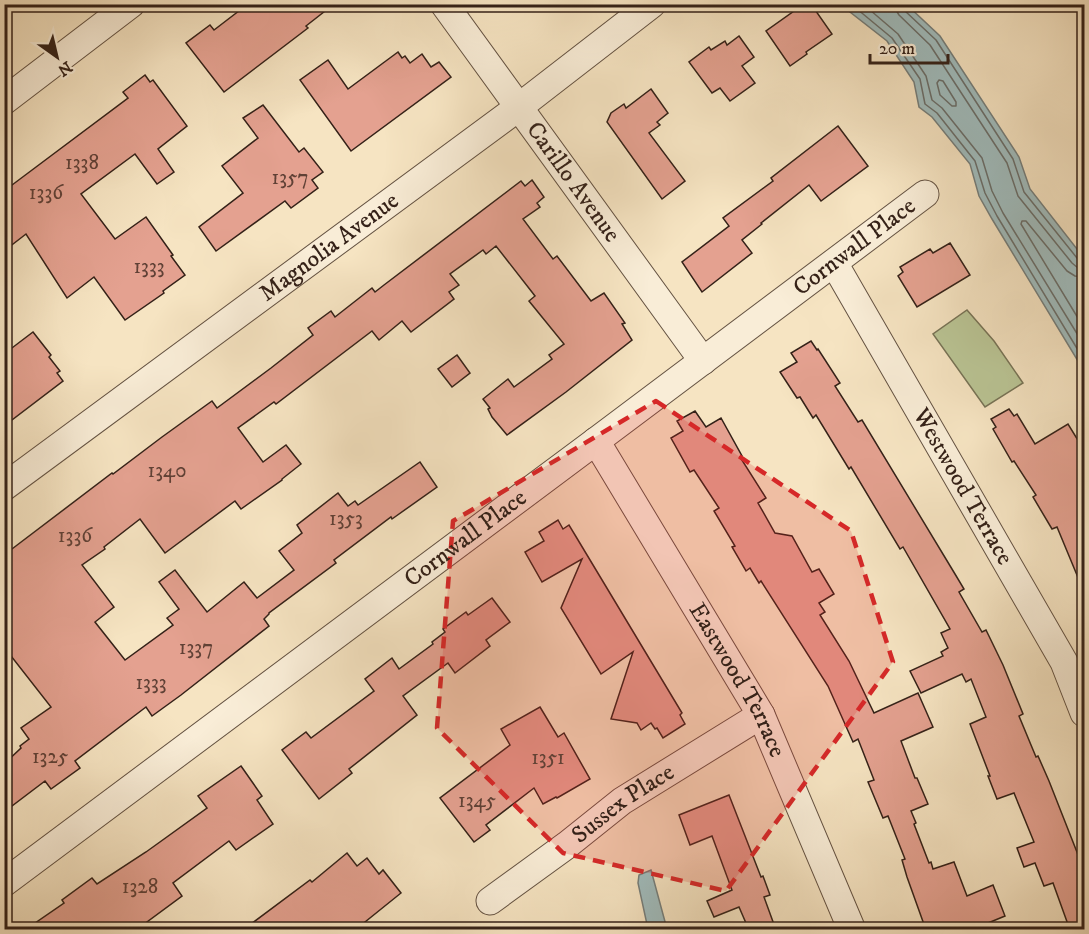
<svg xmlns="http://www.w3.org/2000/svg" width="1089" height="934" viewBox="0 0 1089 934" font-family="'IM FELL DW Pica',serif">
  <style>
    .green { fill: #bac595; stroke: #777356; stroke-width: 1.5 }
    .water { fill: #a0bcbd; stroke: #757e7b; stroke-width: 1.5 }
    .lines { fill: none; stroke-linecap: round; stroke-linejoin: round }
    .shore { stroke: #6a6e6a; stroke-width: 1.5 }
    .building { fill: #e4a190; stroke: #342118; stroke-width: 1.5 }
    .minor-casing { stroke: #645242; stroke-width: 29 }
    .minor { stroke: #f9edd7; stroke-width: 27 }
    .marked { fill: #d62828; fill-opacity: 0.2; stroke: #d62828; stroke-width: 4.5; stroke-dasharray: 12 8; stroke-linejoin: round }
    .labels { text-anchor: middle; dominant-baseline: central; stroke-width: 5; stroke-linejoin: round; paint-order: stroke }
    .number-label { font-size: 21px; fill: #604136 }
    .street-label { font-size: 24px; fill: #342118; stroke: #f9edd7 }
  </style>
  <rect width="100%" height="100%" fill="#f6e4c2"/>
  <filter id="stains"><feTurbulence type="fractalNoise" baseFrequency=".00333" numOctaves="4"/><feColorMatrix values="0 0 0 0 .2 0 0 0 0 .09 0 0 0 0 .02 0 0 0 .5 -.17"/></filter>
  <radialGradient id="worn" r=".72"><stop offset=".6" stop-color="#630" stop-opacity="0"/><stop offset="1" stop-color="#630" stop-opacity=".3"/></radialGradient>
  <polygon class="green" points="967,310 994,341 1023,383 985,407 933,334"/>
  <g class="water">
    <polygon points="841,5 907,5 940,36 1019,157 1030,189 1084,258 1084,371 992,219 979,196 970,164 932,117 919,107 914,82 887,41"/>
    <polygon points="651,870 667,929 648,929 638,883 639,875"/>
  </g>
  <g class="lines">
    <g class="shore">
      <polyline points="851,4 892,38 920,79 925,104 937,113 975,161 985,193 997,216 1084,360"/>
      <polyline points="863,4 898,34 926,76 932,100 942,108 982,158 992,191 1003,213 1084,345"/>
      <polyline points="896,4 896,10 899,15 930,45 1007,163 1018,196 1072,263 1078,268 1084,268"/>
      <polyline points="903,4 905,11 936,40 1013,159 1024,192 1077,258 1084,261"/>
      <polygon points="939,80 943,81 956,102 956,106 952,106 940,95 937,83"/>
      <polyline points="1084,277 1075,276 1067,271 1026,221 1022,221 1021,224 1084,328"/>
    </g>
  </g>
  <g class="building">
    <polygon points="248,4 334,4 306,26 308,28 224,92 186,43 210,25 214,30"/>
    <polygon points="804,4 811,4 832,34 806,52 807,54 790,66 766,31"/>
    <polygon points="739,36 754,57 742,66 755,83 730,101 720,88 712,93 689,62 709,47 711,50 725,41 727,45"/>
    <polygon points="398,52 402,58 405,56 410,63 422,54 431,67 439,62 451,77 351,151 300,80 328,60 348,89"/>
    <polygon points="145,75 150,82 153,80 187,126 158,149 174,172 157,184 135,154 81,194 115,239 146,217 173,255 171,256 185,275 163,291 164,293 125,320 94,277 67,298 26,234 4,251 4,191 128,98 123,92"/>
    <polygon points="651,89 668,113 657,122 660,125 649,133 685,181 662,199 607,122 611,113 624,104 626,108"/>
    <polygon points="263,105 299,152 304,148 323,172 312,180 318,188 291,208 285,201 216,251 199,227 243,193 222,166 258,138 243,118"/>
    <polygon points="838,126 868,166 821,201 809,185 761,223 762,224 742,240 752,253 702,292 682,262 729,226 723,218 773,181 771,178"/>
    <polygon points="532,180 544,197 537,203 540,207 523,219 553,259 557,256 591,301 604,293 625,323 622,324 632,340 566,392 507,435 492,417 488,409 490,408 483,399 508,379 514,387 552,359 549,355 564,344 529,301 535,296 496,246 486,254 483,250 450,274 459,285 449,292 454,299 411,332 402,321 379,340 372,331 276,404 274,402 238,428 263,462 286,445 301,464 282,479 282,480 241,509 235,501 165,553 140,519 104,547 105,549 82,565 114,607 95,622 125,660 173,625 167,618 179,609 159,582 175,570 207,612 244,582 257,598 294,570 279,551 302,533 297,525 338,493 348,506 355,501 358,505 420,462 437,487 392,519 391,517 334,560 336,563 269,613 269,614 264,619 269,626 181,695 152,716 146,707 75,761 80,768 51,789 45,781 4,812 4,764 21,748 20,746 29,739 21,728 51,707 4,647 4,555 112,473 113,474 162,437 212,401 217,408 271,368 313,335 308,328 331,311 335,317 372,288 375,292 384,285 521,181 525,186"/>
    <polygon points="950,243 970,275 917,307 898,276 903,272 900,267 930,249 933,253"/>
    <polygon points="33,332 51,355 49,357 60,371 57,373 63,381 4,426 4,354"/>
    <polygon points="811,341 817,350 818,349 840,383 835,386 858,422 862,420 955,574 964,589 959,592 982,632 986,630 1003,665 1023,714 1019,716 1036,757 1038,756 1049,781 1084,870 1084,930 1070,930 1053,883 1044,886 1035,863 1024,867 1017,848 1034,842 1014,793 997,799 988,776 990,776 970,724 986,717 971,679 966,682 962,674 921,693 910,671 943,656 941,652 948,648 941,633 950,629 903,547 900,549 851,467 849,469 816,415 813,418 800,397 797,398 780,372 797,362 791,353"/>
    <polygon points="457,355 470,373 452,387 438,369"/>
    <polygon points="1009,409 1014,416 1017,414 1035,444 1068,424 1084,450 1084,592 1057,527 1052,529 1033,497 1036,495 1014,461 1012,462 993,429 996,427 991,419"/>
    <polygon points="695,411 706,427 721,418 742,456 740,457 766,498 758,503 775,533 792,536 812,572 819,569 834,594 819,603 825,612 820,615 849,661 874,713 918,693 933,727 901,741 915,778 917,778 928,804 911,811 916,823 914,824 929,863 931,862 933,869 954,862 967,896 993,885 1005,916 971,930 926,930 907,877 902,860 905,859 888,816 883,818 868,782 874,780 858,739 853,742 828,686 761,581 759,583 750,568 746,571 732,547 735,546 714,511 719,508 694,470 690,472 671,438 683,431 677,421"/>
    <polygon points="558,520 563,529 569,525 575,535 682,713 680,715 685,724 663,738 657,728 655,729 651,723 641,730 637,723 611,719 633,652 601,674 561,608 582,559 542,582 525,552 544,541 539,532"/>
    <polygon points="492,598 510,622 486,640 490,646 455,673 448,663 403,696 417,715 349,769 352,773 319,799 282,750 306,732 311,738 374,691 365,679 392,658 399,669 433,644 432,642 445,632 443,629 466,612 468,615"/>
    <polygon points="540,707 558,737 564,733 590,779 557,798 556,797 543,804 534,788 486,825 490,830 474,842 440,798 510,745 501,729"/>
    <polygon points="241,766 262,796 257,800 273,824 236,850 229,841 173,883 182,896 136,930 25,930 64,903 62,900 92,878 97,884 146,852 207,808 198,796"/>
    <polygon points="729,795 761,877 763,876 770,895 764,897 776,930 749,930 739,907 714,917 707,901 732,890 712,836 690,845 679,815"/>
    <polygon points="347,853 357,866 367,858 379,874 383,870 401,893 355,930 243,930 310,880 312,882"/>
  </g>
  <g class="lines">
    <defs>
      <g id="minor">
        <path id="s1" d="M444,4L703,361"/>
        <polyline points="4,101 131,4"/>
        <path id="s2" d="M834,263L1064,662L1084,713"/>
        <path id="s3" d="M596,441L761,715L852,930"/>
        <path id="s4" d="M4,487L519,107L652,4"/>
        <path id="s5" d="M4,883L596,441L925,194"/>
        <path id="s6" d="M490,901L567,845L622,801L761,715"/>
      </g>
    </defs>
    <use href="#minor" class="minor-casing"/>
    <use href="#minor" class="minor"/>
  </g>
  <path class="marked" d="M656,401L851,531L893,662L726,891L563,853L437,728L453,521Z"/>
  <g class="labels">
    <g class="number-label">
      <text x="82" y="163">1338</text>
      <text x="290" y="178">1357</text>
      <text x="46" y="193">1336</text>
      <text x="149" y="267">1333</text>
      <text x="167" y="471">1340</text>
      <text x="346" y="519">1353</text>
      <text x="75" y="536">1336</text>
      <text x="196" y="648">1337</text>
      <text x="151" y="683">1333</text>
      <text x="50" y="757">1325</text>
      <text x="548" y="758">1351</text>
      <text x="477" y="801">1345</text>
      <text x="140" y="887">1328</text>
    </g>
    <g class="street-label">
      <text stroke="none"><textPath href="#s1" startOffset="220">Carillo Avenue</textPath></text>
      <text stroke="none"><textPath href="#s4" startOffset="404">Magnolia Avenue</textPath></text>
      <text stroke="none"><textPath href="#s5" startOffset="1062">Cornwall Place</textPath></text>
      <text stroke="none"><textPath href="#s2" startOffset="258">Westwood Terrace</textPath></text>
      <text stroke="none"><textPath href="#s5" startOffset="576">Cornwall Place</textPath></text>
      <text stroke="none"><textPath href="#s3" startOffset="278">Eastwood Terrace</textPath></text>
      <text stroke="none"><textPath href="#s6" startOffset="165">Sussex Place</textPath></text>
    </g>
  </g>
  <rect width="1089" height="934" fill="none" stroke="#f6e4c2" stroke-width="24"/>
  <rect x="6" y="6" width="1077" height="922" fill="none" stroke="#342118" stroke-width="3"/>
  <rect x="12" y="12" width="1065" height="910" fill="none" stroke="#342118" stroke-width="1.5"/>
  <g transform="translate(57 57) rotate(146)" stroke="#f9edd7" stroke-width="4.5" paint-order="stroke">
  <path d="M0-4.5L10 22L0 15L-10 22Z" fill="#342118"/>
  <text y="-9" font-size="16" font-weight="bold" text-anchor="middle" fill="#342118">N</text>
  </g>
  <path d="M870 54v9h78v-9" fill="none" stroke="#342118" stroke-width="3"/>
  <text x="879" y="54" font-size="18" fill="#342118" stroke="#f9edd7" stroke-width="4.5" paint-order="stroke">20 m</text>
  <rect width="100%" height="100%" filter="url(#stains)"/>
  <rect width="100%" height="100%" fill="url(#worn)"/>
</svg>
